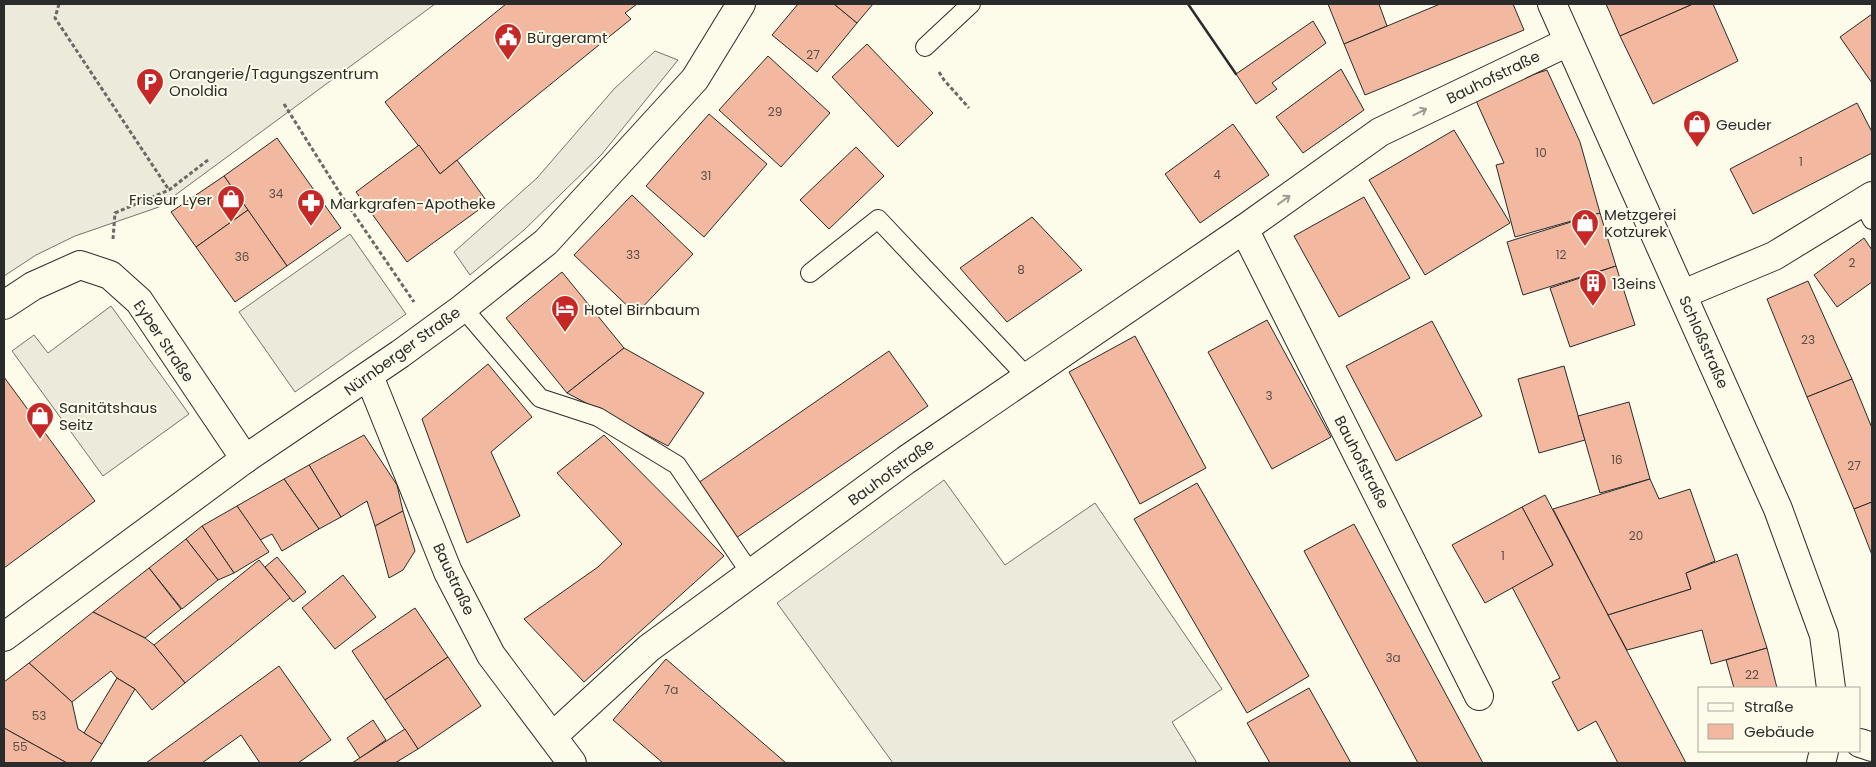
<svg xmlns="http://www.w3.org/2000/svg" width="1876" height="767" viewBox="0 0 1876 767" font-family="Poppins,sans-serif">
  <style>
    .parking { fill: #eceadb; stroke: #74746e }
    .building { fill: #f2b8a0; stroke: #2b2b2b }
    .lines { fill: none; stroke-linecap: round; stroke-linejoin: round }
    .lane-casing { stroke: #2b2b2b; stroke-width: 20 }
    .street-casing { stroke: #2b2b2b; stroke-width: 30 }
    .secondary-casing { stroke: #2b2b2b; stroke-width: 30 }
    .path { stroke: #6a6964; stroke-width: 3; stroke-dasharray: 4 2.5; stroke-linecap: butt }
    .lane { stroke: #fdfbea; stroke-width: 18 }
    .street { stroke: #fdfbea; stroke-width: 28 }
    .secondary { stroke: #fdfbea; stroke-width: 28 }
    .wall { stroke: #2b2b2b; stroke-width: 2.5 }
    .oneway { stroke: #9e9d94 }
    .labels { text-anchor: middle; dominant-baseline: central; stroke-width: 4; stroke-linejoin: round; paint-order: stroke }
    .number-label { font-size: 12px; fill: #5d4e48 }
    .poi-label { font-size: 15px; fill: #2b2b2b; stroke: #fdfbea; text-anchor: start }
    .street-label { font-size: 15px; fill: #2b2b2b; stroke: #fdfbea }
  </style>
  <rect width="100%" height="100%" fill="#fdfbea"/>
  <g class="parking">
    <polygon points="4,4 435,4 159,207 75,236 36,255 4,276"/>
    <polygon points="655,51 678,60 602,154 524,230 470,275 454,252 537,178 614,89"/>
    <polygon points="350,234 406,314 295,392 239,312"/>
    <polygon points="111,306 189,414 103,476 12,351 34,335 48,353"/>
    <polygon points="944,480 1005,565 1095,503 1222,689 1172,722 1197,763 893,763 777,603"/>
  </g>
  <g class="building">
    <polygon points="506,4 637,4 625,13 631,19 440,174 385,102"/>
    <polygon points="798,4 834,4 857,23 817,72 772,35"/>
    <polygon points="834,4 873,4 857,23"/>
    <polygon points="1328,4 1379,4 1387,26 1344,44"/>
    <polygon points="1440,4 1513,4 1524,30 1365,95 1344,44"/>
    <polygon points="1606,4 1693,4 1620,36"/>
    <polygon points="1693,4 1713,4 1738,61 1653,104 1620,36"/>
    <polygon points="1872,14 1872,83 1840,37"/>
    <polygon points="1313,21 1326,43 1272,83 1277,89 1256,104 1236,74"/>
    <polygon points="867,44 933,113 898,147 832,77"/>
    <polygon points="768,56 830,113 781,167 719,110"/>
    <polygon points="1341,69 1364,110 1303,153 1276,117"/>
    <polygon points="1547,70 1580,142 1600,213 1515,237 1496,165 1504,163 1473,94"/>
    <polygon points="1857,103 1872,132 1872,153 1753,214 1730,169"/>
    <polygon points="709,114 767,164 704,237 646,186"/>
    <polygon points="1233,124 1269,175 1200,223 1165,174"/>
    <polygon points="1454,130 1510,223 1425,275 1369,180"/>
    <polygon points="277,138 341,228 287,266 224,176"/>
    <polygon points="419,145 440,174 457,160 488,203 407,262 356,192"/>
    <polygon points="856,147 884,176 829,229 800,200"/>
    <polygon points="224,176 248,210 196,247 171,212"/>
    <polygon points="632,195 693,254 636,314 574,255"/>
    <polygon points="1364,197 1410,278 1339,317 1294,236"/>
    <polygon points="248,210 287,266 235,302 196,247"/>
    <polygon points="1600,213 1616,266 1523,295 1507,242"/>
    <polygon points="1032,217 1082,270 1007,322 960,268"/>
    <polygon points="1864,238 1872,250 1872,282 1837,307 1814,275"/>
    <polygon points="1616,266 1635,325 1570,347 1550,288"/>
    <polygon points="562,272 624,348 567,393 506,318"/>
    <polygon points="1808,281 1852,379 1807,397 1767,299"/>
    <polygon points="1267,320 1331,437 1272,469 1208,352"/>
    <polygon points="1432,321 1482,416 1396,461 1346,366"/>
    <polygon points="1135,336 1206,468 1140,504 1069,372"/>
    <polygon points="624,348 704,393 668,446 567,393"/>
    <polygon points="889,351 928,406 736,538 698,483"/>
    <polygon points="488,364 532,417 491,452 520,516 467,543 422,419"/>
    <polygon points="1564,366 1585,440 1539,453 1518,379"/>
    <polygon points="4,377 95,501 4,568"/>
    <polygon points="1852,379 1872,428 1872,502 1854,509 1807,397"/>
    <polygon points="1629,402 1650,479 1600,493 1578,416"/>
    <polygon points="364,435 397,485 403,511 375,526 367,501 341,517 309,465"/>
    <polygon points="604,435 724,556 584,682 524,619 598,567 622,544 557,473"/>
    <polygon points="309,465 341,517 319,529 284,479"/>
    <polygon points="284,479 319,529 282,551 272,534 260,540 237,506"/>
    <polygon points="1650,479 1659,499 1690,489 1715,561 1686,573 1691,589 1608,615 1553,509"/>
    <polygon points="1197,483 1309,676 1247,713 1134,519"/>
    <polygon points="1545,495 1608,615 1686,763 1618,763 1596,721 1578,731 1552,682 1560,678 1512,587 1553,565 1522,507"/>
    <polygon points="1872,502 1872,555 1854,509"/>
    <polygon points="237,506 269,552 234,573 202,526"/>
    <polygon points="1522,507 1553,565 1485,603 1452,545"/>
    <polygon points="403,511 415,551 403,570 389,578 375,526"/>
    <polygon points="1354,524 1483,763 1418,763 1304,551"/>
    <polygon points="202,526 234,573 218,580 186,539"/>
    <polygon points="186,539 218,580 182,609 149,568"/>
    <polygon points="1737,554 1767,648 1711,664 1702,630 1627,650 1608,615 1691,589 1686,573"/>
    <polygon points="277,557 306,592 293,602 265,567"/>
    <polygon points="259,560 290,598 185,683 154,645"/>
    <polygon points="149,568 181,609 145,638 93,612"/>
    <polygon points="343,575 376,617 335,649 302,608"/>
    <polygon points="415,608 448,657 385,700 352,651"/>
    <polygon points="93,612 145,638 154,645 185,683 152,710 135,689 117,678 111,671 72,702 29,663"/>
    <polygon points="1767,648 1777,688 1734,688 1726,660"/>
    <polygon points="448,657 481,706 418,749 385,700"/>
    <polygon points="666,659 786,763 663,763 613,720"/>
    <polygon points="29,663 72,702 78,729 102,744 90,763 67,763 4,728 4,682"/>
    <polygon points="279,666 331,740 298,763 260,763 241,735 202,763 146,763"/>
    <polygon points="117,678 135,689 102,744 84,733"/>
    <polygon points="1309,688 1351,763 1270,763 1247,723"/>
    <polygon points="373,720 386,740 360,758 347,738"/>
    <polygon points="4,728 67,763 4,763"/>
    <polygon points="405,729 418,749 395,763 352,763"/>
  </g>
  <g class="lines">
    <defs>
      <g id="lane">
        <polyline points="925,47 971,4"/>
        <polyline points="1863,202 1872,220"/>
        <polyline points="810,273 878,219 1028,378"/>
        <polyline points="463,308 540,398 598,417 677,465 751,574"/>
      </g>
      <g id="street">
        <polyline points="1244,229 1479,696"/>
        <polyline points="1683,294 1774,256 1872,196"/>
        <polyline points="4,305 33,286 80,265 110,275 139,301 245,459"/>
        <polyline points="369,376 448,572 491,655 572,763"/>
        <polyline points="4,637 245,459 400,354 463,308 546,242 695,79 741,4"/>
        <polyline points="553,736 649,648 906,460 1244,229 1380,132 1568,42"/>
        <polyline points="1860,743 1872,747"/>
      </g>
      <g id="secondary">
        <polyline points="1552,4 1778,509 1824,635 1831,688"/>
        <polyline points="1821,763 1824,751"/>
      </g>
    </defs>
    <use href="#lane" class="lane-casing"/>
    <use href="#street" class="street-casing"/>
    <use href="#secondary" class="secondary-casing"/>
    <g class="path">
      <polyline points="59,4 55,18 169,190"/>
      <polyline points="939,72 944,80 969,108"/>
      <polyline points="284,104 343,198 414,302"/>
      <polyline points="113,239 115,213 169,190 208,160"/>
    </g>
    <use href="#lane" class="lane"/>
    <use href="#street" class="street"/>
    <use href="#secondary" class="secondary"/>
    <polyline class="wall" points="1188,4 1236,74"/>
  </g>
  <defs><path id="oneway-shaft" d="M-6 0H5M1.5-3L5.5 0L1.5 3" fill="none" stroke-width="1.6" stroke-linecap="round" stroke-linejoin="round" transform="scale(1.25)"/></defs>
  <g class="oneway">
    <use href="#oneway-shaft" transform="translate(1420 112) rotate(-26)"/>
    <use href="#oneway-shaft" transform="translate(1284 200) rotate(-36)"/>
  </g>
  <defs>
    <symbol id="civic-pin" viewBox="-11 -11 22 30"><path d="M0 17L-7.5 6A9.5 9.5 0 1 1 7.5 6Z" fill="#c62828" stroke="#fdfbea"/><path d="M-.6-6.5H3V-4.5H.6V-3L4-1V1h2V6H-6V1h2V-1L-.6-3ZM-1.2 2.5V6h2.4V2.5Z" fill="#fff"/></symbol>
    <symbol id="parking-pin" viewBox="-11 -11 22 30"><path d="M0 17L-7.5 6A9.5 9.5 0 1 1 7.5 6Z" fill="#c62828" stroke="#fdfbea"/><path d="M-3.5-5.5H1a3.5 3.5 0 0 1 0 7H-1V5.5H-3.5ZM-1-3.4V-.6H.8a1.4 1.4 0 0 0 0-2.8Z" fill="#fff"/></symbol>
    <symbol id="shop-pin" viewBox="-11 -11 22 30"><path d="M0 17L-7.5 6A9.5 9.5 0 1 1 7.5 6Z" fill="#c62828" stroke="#fdfbea"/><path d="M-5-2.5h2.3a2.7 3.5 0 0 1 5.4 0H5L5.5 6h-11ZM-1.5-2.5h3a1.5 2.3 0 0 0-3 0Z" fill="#fff"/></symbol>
    <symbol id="pharmacy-pin" viewBox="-11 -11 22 30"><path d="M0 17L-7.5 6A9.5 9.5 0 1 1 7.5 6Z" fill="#c62828" stroke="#fdfbea"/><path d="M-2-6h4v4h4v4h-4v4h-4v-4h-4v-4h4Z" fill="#fff"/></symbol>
    <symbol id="building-pin" viewBox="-11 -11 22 30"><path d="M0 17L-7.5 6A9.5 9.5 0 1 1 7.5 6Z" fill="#c62828" stroke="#fdfbea"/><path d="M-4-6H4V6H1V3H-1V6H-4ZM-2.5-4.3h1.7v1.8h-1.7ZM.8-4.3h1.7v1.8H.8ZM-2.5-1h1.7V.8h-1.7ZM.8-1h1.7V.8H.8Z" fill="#fff"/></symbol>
    <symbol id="hotel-pin" viewBox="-11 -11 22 30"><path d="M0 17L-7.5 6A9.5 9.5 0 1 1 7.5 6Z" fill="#c62828" stroke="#fdfbea"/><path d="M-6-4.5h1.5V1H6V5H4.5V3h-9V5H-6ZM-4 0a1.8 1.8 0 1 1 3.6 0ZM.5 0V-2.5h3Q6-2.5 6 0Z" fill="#fff"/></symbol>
  </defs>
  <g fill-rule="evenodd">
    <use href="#civic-pin" x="492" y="21" width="32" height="43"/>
    <use href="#parking-pin" x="134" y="66" width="32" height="43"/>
    <use href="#shop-pin" x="1681" y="108" width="32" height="43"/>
    <use href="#shop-pin" x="215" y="183" width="32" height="43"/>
    <use href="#pharmacy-pin" x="295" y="187" width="32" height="43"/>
    <use href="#shop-pin" x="1569" y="207" width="32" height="43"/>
    <use href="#building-pin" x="1577" y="267" width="32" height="43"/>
    <use href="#hotel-pin" x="549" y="293" width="32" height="43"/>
    <use href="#shop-pin" x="24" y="400" width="32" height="43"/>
  </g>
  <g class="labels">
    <g class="number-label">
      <text x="813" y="54">27</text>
      <text x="775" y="111">29</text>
      <text x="1541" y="152">10</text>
      <text x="1801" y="161">1</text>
      <text x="1217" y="174">4</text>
      <text x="706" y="175">31</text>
      <text x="276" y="193">34</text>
      <text x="633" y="254">33</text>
      <text x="1561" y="254">12</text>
      <text x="242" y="256">36</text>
      <text x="1852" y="262">2</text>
      <text x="1021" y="269">8</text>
      <text x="1808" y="339">23</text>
      <text x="1269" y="395">3</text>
      <text x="1617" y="459">16</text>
      <text x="1854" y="465">27</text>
      <text x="1636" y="535">20</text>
      <text x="1503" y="555">1</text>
      <text x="1393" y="657">3a</text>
      <text x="1752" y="674">22</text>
      <text x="671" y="689">7a</text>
      <text x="39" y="715">53</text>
      <text x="20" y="746">55</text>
    </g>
    <g class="poi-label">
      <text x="527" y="37">Bürgeramt</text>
      <text x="169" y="73">Orangerie/Tagungszentrum<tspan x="169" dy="17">Onoldia</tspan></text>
      <text x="1716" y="124">Geuder</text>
      <text x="212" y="199" text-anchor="end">Friseur Lyer</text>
      <text x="330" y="203">Markgrafen-Apotheke</text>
      <text x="1604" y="214">Metzgerei<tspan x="1604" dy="17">Kotzurek</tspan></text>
      <text x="1612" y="283">13eins</text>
      <text x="584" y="309">Hotel Birnbaum</text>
      <text x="59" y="407">Sanitätshaus<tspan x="59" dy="17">Seitz</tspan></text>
    </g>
    <g class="street-label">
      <text transform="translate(1493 77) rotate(-26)">Bauhofstraße</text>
      <text transform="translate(164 341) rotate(56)">Eyber Straße</text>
      <text transform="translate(1704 342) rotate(66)">Schloßstraße</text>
      <text transform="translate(402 351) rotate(-36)">Nürnberger Straße</text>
      <text transform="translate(1362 462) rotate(63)">Bauhofstraße</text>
      <text transform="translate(891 472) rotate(-36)">Bauhofstraße</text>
      <text transform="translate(454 579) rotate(65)">Baustraße</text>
    </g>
  </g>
  <rect width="1876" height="767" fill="none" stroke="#2b2b2b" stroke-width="10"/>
  <rect x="1698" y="687" width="162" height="65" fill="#fdfbea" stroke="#a9a89e"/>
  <rect x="1708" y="703" width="25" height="8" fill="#fdfbea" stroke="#a9a89e"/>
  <text x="1744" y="712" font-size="15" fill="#2b2b2b">Straße</text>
  <rect x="1708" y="724" width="25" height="15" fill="#f2b8a0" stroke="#a9a89e"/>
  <text x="1744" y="737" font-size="15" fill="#2b2b2b">Gebäude</text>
</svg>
